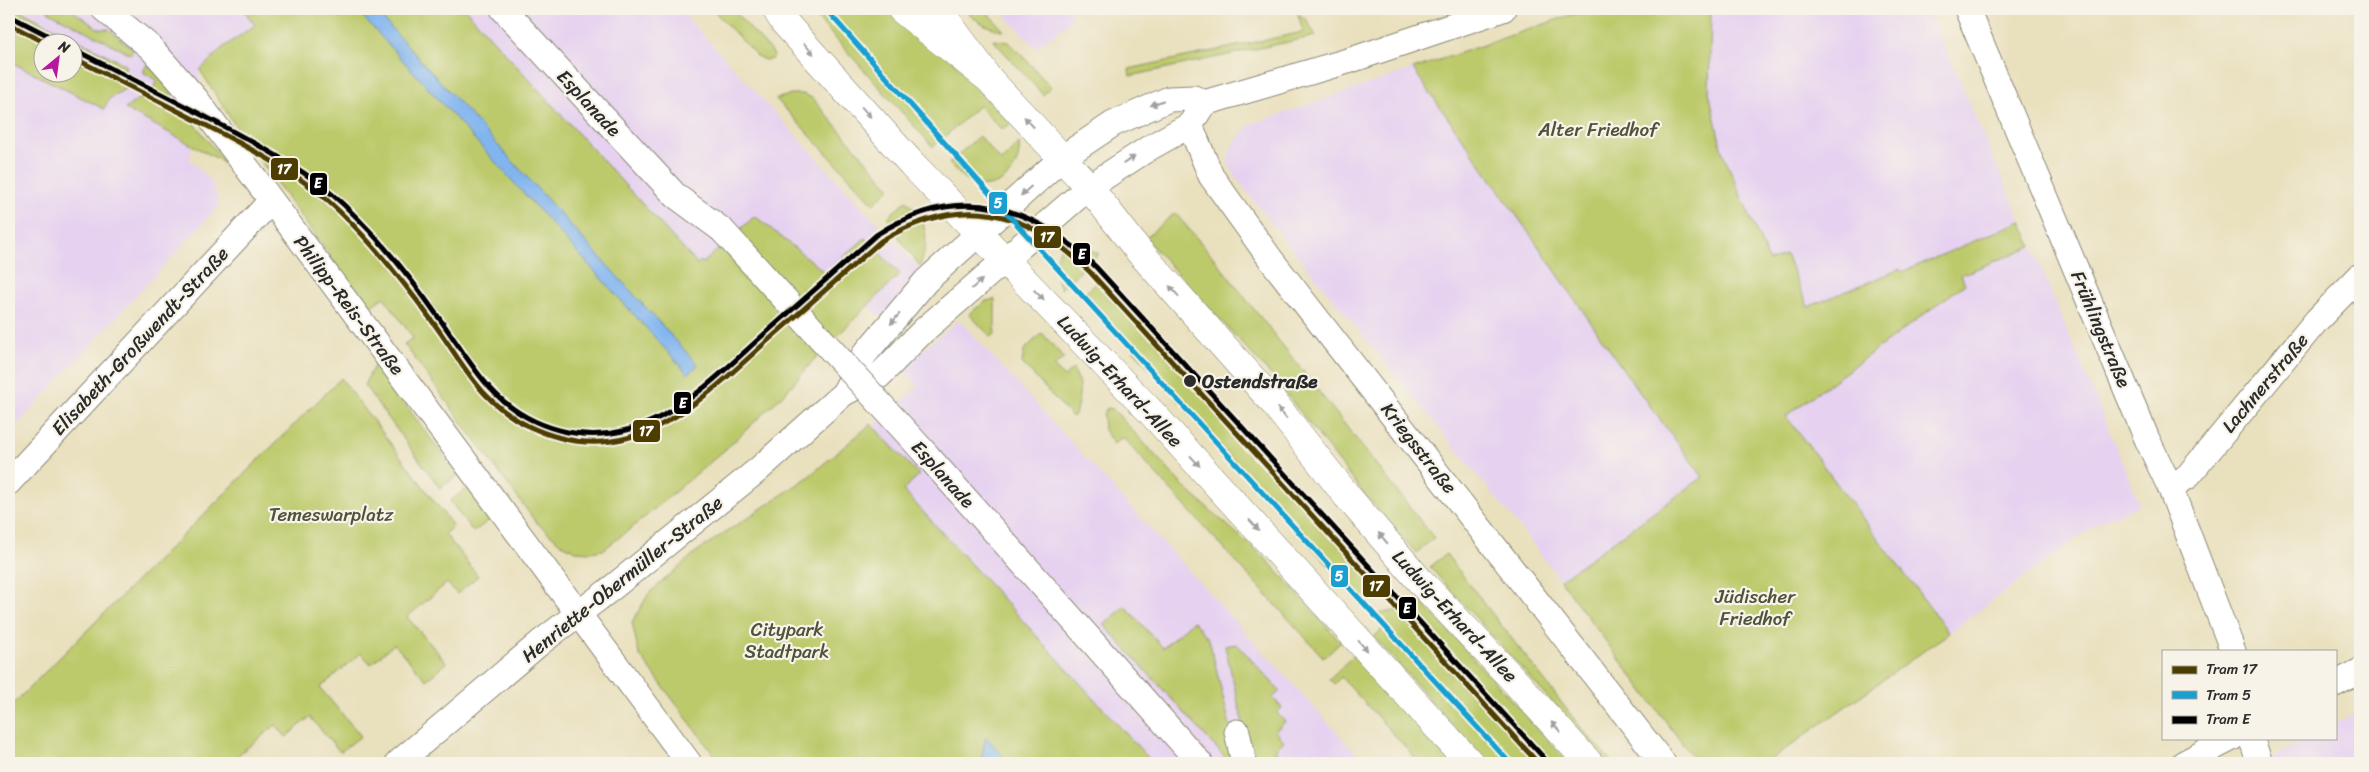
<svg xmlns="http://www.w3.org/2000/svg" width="2369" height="772" viewBox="0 0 2369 772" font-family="Sriracha,sans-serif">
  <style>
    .built { fill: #e6d2f0; fill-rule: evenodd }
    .green { fill: #bdca6c; stroke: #747a4c; fill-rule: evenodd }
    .water { fill: #82b5ef; stroke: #56708d }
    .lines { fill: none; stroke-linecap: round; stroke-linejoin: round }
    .street-casing { stroke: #8a8674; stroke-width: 27 }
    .secondary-casing { stroke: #8a8674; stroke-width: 29 }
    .primary-casing { stroke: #8a8674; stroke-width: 29 }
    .street { stroke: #fff; stroke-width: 25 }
    .secondary { stroke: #fff; stroke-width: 28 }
    .primary { stroke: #fff; stroke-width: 28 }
    .street-bridge-casing { stroke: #8a8674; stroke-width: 27; stroke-linecap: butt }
    .street-bridge { stroke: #fff; stroke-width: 25 }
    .tram-1-casing { stroke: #f7f3e8; stroke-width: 9 }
    .tram-2-casing { stroke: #f7f3e8; stroke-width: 9 }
    .tram-3-casing { stroke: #f7f3e8; stroke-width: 9 }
    .tram-1 { stroke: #4d3d00; stroke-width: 5 }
    .tram-2 { stroke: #19a0d0; stroke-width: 5 }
    .tram-3 { stroke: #000; stroke-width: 5 }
    .oneway { fill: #a0a0a0 }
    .stop-dot { fill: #2b2b2b; stroke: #f7f3e8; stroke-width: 2 }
    .labels { text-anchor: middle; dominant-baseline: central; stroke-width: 4.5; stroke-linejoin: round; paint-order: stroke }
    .street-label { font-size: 19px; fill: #2b2b2b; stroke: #f7f3e8 }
    .park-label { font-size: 19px; fill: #50533b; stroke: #f7f3e8 }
    .stop-label { font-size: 19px; font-weight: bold; fill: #2b2b2b; stroke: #f7f3e8; text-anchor: start }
    .line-badge { stroke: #f7f3e8; stroke-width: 2 }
    .badge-label { font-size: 14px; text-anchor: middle; font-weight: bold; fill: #fff }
  </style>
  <rect width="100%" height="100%" fill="#f7f3e8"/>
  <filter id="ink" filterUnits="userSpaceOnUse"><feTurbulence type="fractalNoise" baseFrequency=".02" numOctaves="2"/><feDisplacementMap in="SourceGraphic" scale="10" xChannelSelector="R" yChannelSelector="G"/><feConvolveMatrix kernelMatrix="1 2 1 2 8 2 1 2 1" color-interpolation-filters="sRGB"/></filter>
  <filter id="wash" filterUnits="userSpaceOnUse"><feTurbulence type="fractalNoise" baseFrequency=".0096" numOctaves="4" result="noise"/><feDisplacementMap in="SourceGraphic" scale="20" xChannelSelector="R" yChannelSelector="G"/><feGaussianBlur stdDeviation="1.12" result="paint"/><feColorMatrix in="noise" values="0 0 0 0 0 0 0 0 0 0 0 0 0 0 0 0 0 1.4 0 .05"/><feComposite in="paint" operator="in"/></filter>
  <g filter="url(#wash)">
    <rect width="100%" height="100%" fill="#e9e0bd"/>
    <g class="built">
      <path d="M9,9H243L255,25L221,49L200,70L190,160L211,180L217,197L218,207L9,434ZM42,42H72V72H42Z"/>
      <polygon points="465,9 679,9 924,274 883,319 867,305 714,253 702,263 697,264"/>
      <polygon points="999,9 1070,9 1072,20 1036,48"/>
      <polygon points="1711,9 1928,9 2021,221 1901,273 1900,269 1808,307 1786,255 1769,262 1722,151 1709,92"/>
      <polygon points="1413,69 1541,250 1631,381 1703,477 1560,580 1519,526 1275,228 1237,179 1227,161 1234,142 1249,125"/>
      <polygon points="2032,246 2140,505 2099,522 1949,633 1786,416 1965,285 1961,275"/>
      <polygon points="959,320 1365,763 1060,763 952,638 872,428 918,386 902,367"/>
      <polygon points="2360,710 2360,763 2263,763 2309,738 2335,738 2335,724"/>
    </g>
    <g class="green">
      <path d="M9,9H17L126,65L124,72L139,80L109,99L104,109L9,61ZM42,42H72V72H42Z"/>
      <polygon points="48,9 70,9 99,29 109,29 134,50 130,54 49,12"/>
      <polygon points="243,9 465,9 697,264 701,261 703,263 755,216 826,273 865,238 900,274 819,354 785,393 727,448 639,522 603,550 590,552 576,551 560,543 535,521 404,344 413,338 384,297 368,308 238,130 200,70 221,49 255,25"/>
      <polygon points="712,9 732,9 773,53 774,57 772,59 765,60 758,57"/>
      <polygon points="809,9 885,9 953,61 1011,124 1001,129 979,106 933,147"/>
      <path d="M964,9H984L1004,31C987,28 976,21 964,9Z"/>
      <polygon points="1588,9 1711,9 1709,92 1722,151 1769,261 1786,255 1808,307 1900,269 1902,272 2021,221 2032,246 1961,275 1965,284 1786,416 1949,633 1766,763 1697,763 1560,580 1703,477 1631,381 1541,250 1413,69"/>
      <polygon points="1298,14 1306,19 1316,36 1130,76 1129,69 1303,32"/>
      <polygon points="993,40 1008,42 1015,48 1051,87 1043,95"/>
      <polygon points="147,64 159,77 225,163 125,109 153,88 157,81 143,72"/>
      <polygon points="792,94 803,94 812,98 890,188 874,204 776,99"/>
      <path d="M979,136L1001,161L1019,143C1022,165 1004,189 980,186C967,184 957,172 949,163Z"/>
      <path d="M906,201C928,220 930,240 920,266L888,223L889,216Z"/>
      <polygon points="1175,213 1213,257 1434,538 1416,553 1360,489 1273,377 1145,238"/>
      <path d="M1077,243L1099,254L1061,289C1055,274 1051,260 1062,247Z"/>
      <polygon points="1103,277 1115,290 1394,595 1362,602 1083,295"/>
      <polygon points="995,299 995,334 991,337 969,314 986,301"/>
      <path d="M1042,333L1064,358L1054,366L1064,377L1073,369C1083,386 1079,397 1075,415L1072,417L1022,363L1024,350Z"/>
      <polygon points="375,364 458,475 440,488 364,385"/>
      <polygon points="341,378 453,526 445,534 478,576 457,594 447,583 407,617 447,663 426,680 394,644 371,664 361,653 320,688 361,736 340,752 310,717 286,737 276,725 233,759 236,763 9,763 9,708"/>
      <polygon points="1107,408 1113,409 1186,489 1267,560 1341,642 1324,658 1122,437 1114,444 1104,430 1103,414"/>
      <polygon points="871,424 919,475 903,490 1153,763 720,763 639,654 632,622 649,593 696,552 807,478"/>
      <polygon points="468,488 491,519 473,532 450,501"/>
      <polygon points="1446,554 1582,729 1613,763 1607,763 1430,567"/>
      <polygon points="1419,599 1569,763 1487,763 1374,637 1385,627 1374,615 1408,608"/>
      <polygon points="1125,606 1163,648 1193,621 1209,639 1237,755 1229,762 1104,625"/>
      <polygon points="1237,644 1280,691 1273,698 1282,708 1277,713 1285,722 1275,731 1284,741 1275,750 1283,760 1279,763 1252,763 1225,646"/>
      <polygon points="1354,655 1451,763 1420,763 1341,677 1334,684 1329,679"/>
    </g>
    <g class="water">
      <polygon points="356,9 374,9 698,365 688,374"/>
      <polygon points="986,737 1009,763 980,763"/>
    </g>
  </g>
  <g filter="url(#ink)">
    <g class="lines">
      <defs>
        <g id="street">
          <polyline points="104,9 150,47 196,99 689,763"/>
          <polyline points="503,9 676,196 722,230"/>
          <polyline points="1967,9 2147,439 2170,487 2233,651"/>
          <polyline points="1190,125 1211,176 1272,261 1663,763"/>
          <polyline points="844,393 864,355 926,281 1062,158 1113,124 1169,99 1194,98 1204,103 1351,60 1503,9"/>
          <polyline points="925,453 1200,763"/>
          <polyline points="9,482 271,201"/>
          <polyline points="2170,487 2187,477 2317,320 2360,276"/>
          <polyline points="2335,684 2360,671"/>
          <polyline points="1237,732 1244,763"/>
          <polyline points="2251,738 2260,763"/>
          <polyline points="398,763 541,642 612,588 759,469 844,393 879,376 923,331 1089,187 1149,148 1190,125 1204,103"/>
          <polyline points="2184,763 2232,738"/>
        </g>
        <polyline id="secondary" points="938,9 983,70"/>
        <g id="primary">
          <polyline points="776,9 784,22 912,164 1151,412 1470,763"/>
          <polyline points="901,9 989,79 1062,158 1089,187 1138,250 1274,403 1347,496 1420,581 1511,677 1589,763"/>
        </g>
      </defs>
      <use href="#street" class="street-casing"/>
      <use href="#secondary" class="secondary-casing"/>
      <use href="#primary" class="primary-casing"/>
      <use href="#street" class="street"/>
      <use href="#secondary" class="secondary"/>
      <use href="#primary" class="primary"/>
      <defs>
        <polyline id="street-bridge" points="722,230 925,453"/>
      </defs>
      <use href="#street-bridge" class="street-bridge-casing"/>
      <use href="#street-bridge" class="street-bridge"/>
      <defs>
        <g id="tram-1">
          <polyline points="9,24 44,42"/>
          <path d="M72,57C121,82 170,107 219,132C262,155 304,177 339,211C375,245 406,285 435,325C452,348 466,374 486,395C507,417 533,431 561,438C645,460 708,394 765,343C804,309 842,275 881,241C961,193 1026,208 1090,272L1538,763"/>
        </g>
        <polyline id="tram-2" points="830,14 1022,230 1510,763"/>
        <g id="tram-3">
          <polyline points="12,17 47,35"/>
          <path d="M75,50C124,75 172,99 221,125C264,148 308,171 344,205C380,239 411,278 439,318C456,341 471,367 490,388C508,408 533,423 559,430C645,452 703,389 761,337C800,303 838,269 876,235C957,183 1030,202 1096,267L1544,758"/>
        </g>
      </defs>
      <use href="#tram-1" class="tram-1-casing"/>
      <use href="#tram-2" class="tram-2-casing"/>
      <use href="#tram-3" class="tram-3-casing"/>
      <use href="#tram-1" class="tram-1"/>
      <use href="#tram-2" class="tram-2"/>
      <use href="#tram-3" class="tram-3"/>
    </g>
    <defs><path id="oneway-solid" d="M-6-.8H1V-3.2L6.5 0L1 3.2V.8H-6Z" transform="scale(1.25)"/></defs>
    <g class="oneway">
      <use href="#oneway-solid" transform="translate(809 49) rotate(48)"/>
      <use href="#oneway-solid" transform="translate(1157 103) rotate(158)"/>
      <use href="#oneway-solid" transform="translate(866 112) rotate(48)"/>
      <use href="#oneway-solid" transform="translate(1029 122) rotate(-133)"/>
      <use href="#oneway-solid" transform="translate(1129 160) rotate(-33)"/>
      <use href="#oneway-solid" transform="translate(1026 191) rotate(138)"/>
      <use href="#oneway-solid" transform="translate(977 284) rotate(-41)"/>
      <use href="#oneway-solid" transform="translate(1174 291) rotate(-132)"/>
      <use href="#oneway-solid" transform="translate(1039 295) rotate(45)"/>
      <use href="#oneway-solid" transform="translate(895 319) rotate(130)"/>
      <use href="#oneway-solid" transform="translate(1282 413) rotate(-129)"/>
      <use href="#oneway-solid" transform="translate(1195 461) rotate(48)"/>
      <use href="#oneway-solid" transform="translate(1254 525) rotate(48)"/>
      <use href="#oneway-solid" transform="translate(1383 538) rotate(-130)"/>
      <use href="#oneway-solid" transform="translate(1363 646) rotate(48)"/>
      <use href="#oneway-solid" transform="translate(1556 727) rotate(-132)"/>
    </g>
  </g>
  <circle class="stop-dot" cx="1190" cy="381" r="7"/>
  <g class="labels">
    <g class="street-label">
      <text transform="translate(589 103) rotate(47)">Esplanade</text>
      <text transform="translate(349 305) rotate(53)">Philipp-Reis-Straße</text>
      <text transform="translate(2101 329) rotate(67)">Frühlingstraße</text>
      <text transform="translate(140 341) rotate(-47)">Elisabeth-Großwendt-Straße</text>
      <text transform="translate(1120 381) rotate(47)">Ludwig-Erhard-Allee</text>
      <text transform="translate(2265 383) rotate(-50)">Lachnerstraße</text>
      <text transform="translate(1419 448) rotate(52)">Kriegsstraße</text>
      <text transform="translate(943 474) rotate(48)">Esplanade</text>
      <text transform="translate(622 579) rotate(-39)">Henriette-Obermüller-Straße</text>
      <text transform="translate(1455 616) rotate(47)">Ludwig-Erhard-Allee</text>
    </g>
    <g class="park-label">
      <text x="1598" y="129">Alter Friedhof</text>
      <text x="331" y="514">Temeswarplatz</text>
      <text x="1755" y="596">Jüdischer<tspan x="1755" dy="22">Friedhof</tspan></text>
      <text x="787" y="629">Citypark<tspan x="787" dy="22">Stadtpark</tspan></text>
    </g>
    <g class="stop-label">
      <text x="1202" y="381">Ostendstraße</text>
    </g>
  </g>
  <g class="line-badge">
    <rect x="270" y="157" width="29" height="24" rx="5" fill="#4d3d00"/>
    <rect x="309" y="172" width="19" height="24" rx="5" fill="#000"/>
    <rect x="988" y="191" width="20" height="24" rx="5" fill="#19a0d0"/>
    <rect x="1033" y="225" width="29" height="24" rx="5" fill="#4d3d00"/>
    <rect x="1072" y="242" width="19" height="24" rx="5" fill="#000"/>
    <rect x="673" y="391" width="19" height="24" rx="5" fill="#000"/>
    <rect x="632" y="419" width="29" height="24" rx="5" fill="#4d3d00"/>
    <rect x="1330" y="564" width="19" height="24" rx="5" fill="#19a0d0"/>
    <rect x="1362" y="574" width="29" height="24" rx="5" fill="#4d3d00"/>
    <rect x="1398" y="596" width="19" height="24" rx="5" fill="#000"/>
  </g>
  <g class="badge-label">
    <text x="284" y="174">17</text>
    <text x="318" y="188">E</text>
    <text x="998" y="208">5</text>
    <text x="1047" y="242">17</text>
    <text x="1082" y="259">E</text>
    <text x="683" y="408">E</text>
    <text x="646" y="436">17</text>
    <text x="1339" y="581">5</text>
    <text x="1376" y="591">17</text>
    <text x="1407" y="613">E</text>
  </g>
  <rect width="2369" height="772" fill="none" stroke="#f7f3e8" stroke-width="30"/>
  <rect x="2162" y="650" width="175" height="90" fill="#f7f3e8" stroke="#a5a39c"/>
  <rect x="2172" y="666" width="25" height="8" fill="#4d3d00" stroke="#a5a39c"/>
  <text x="2206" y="674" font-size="15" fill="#2b2b2b">Tram 17</text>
  <rect x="2172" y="691" width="25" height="8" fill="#19a0d0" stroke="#a5a39c"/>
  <text x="2206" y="700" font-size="15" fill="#2b2b2b">Tram 5</text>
  <rect x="2172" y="716" width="25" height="8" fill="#000000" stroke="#a5a39c"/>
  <text x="2206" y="724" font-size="15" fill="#2b2b2b">Tram E</text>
  <g transform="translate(58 58) rotate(29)"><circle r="24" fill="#f7f3e8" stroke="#a5a39c"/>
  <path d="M0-4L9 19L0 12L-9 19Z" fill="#b5179e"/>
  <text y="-8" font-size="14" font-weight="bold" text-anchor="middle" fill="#2b2b2b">N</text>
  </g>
</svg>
